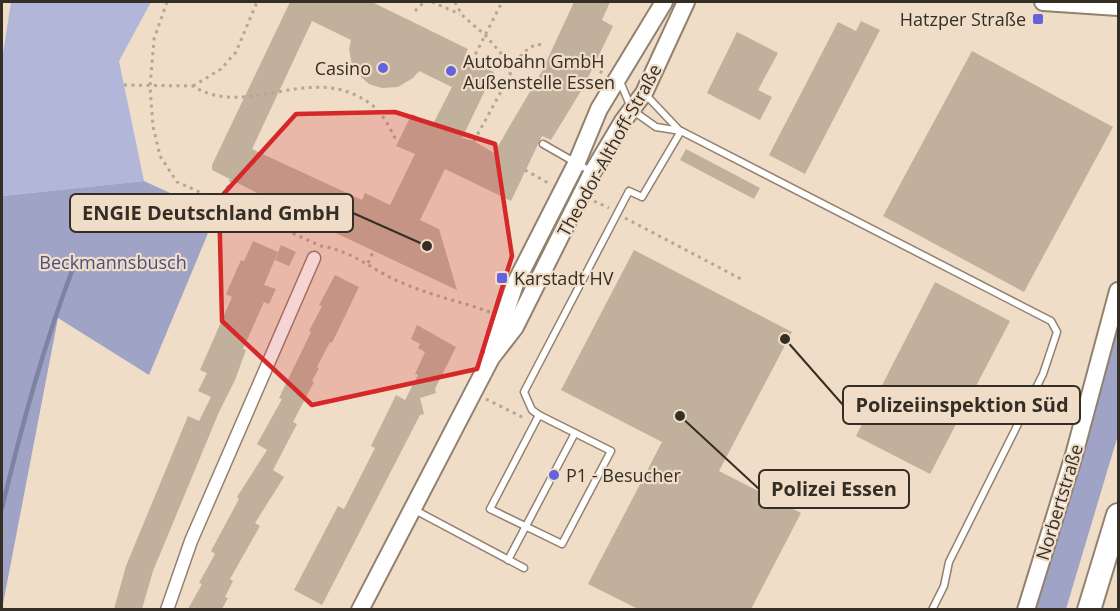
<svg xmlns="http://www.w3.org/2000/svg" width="1120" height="611" viewBox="0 0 1120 611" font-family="'Open Sans',sans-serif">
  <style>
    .green { fill: #b2b7da }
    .forest { fill: #9fa4c7 }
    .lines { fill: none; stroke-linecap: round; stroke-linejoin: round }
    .stream { stroke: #7e82a3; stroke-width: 4.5 }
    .building { fill: #c1b09b; fill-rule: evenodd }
    .lane-casing { stroke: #92816e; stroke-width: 9 }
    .street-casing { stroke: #92816e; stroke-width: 15 }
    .secondary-casing { stroke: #92816e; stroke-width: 20 }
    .highway-casing { stroke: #92816e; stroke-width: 26 }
    .path { stroke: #b5a695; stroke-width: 3; stroke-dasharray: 3 4.5; stroke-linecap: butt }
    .lane { stroke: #fff; stroke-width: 6 }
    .street { stroke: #fff; stroke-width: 12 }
    .secondary { stroke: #fff; stroke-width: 16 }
    .highway { stroke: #fff; stroke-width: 22 }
    .marked { fill: #d62828; fill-opacity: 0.2; stroke: #d62828; stroke-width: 4.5; stroke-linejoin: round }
    .poi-dot { fill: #6463dc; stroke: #efddc8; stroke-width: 2 }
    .labels { text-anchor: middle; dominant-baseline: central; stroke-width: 4.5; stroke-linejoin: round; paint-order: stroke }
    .poi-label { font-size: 18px; fill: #352e25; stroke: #efddc8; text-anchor: start }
    .street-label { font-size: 18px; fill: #352e25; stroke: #efddc8 }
    .park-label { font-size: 18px; fill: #4b4e80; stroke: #efddc8 }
    .leader { fill: none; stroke: #352e25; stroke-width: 2 }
    .callout-dot { fill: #352e25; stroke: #efddc8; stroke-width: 2 }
    .callout { fill: #efddc8; stroke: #352e25; stroke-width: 2 }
    .callout-label { font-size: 20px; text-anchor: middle; font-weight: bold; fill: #352e25 }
  </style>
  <rect width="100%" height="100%" fill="#efddc8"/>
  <polygon class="green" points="11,2 151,2 119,61 144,181 2,196 2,60"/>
  <g class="forest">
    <polygon points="144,181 216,214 149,375 58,318 2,609 2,196"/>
    <polygon points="1118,323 1118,435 1066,609 1035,610 1077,476"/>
  </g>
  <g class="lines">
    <path class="stream" d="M2,508C22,425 44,343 75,263"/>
  </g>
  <g class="building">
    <path d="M290,2H372L468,49L464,58L494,72L462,138L474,141L494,153L542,71L574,2H610L602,20L613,26L584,86L551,140L542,136L511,201L445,169L420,220L439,229L457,290L340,235L212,170V165ZM312,21L351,40L349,49L352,65L362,78L369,84L382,88L398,87L413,78L419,71L452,87L433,124L412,114L396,146L415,154L390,205L365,193L362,200L252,149Z"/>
    <polygon points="861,21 880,30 805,174 769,155 838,22 856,31"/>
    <polygon points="737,32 778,53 758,90 772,97 760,120 707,93"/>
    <polygon points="972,51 1113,127 1024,292 883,216"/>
    <polygon points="686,149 760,188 754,199 680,160"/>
    <polygon points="253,241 278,252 264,285 276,289 269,304 264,302 243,349 246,350 235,380 219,412 153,571 142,609 114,609 126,566 188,416 199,421 211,397 198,391 207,373 200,370 232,297 226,294 241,260 244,261"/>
    <polygon points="281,245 296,252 289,266 275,260"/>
    <polygon points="634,250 792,332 719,471 801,513 751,609 638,609 588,584 662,442 561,390"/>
    <polygon points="335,275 359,287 332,343 330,342 317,367 319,368 312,381 314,382 293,422 297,424 273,470 284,477 255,523 260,526 230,579 233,581 225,597 228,598 222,609 188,609 202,584 199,583 215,554 211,551 239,499 237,497 267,450 257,444 282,399 279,398 311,332 309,331 322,306 319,305"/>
    <polygon points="935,282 1010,321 930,474 856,436"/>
    <polygon points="417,325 456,347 435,389 436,393 420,398 424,414 420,415 322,605 294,590 338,506 344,509 375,448 371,446 396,395 405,400 418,375 415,374 425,352 418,348 420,344 411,339"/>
  </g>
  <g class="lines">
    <defs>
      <g id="lane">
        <polyline points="619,79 632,110 656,127 681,131 1051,321 1057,332 1043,374 949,562 944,586 932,610"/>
        <polyline points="646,95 680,131"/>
        <polyline points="543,144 592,172"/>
        <polygon points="539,415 611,451 562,544 490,509"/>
        <polyline points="539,415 532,410 524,392 629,191 642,197 681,131"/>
        <polyline points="413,509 524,568"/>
        <polyline points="508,560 575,433"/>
      </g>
      <polyline id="street" points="167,610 191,541 314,258"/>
      <g id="secondary">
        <polyline points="1043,2 1118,7"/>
        <polyline points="493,350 515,284 577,162 599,109 664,2"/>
        <polyline points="360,610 491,358 515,327 592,173 623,121 644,93 686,2"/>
        <polyline points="1026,610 1074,455 1118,291"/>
      </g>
      <polyline id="highway" points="1089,610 1118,515"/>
    </defs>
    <use href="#lane" class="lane-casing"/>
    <use href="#street" class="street-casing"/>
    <use href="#secondary" class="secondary-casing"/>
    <use href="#highway" class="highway-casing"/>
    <g class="path">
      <path d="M167,2L154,39L150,87L153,126L160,156L177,182L321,246C356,252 374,272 405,284C433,296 462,302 490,312"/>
      <polyline points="432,2 460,14"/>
      <polyline points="455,2 462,15 486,36 511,65"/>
      <polyline points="415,11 424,2"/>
      <polyline points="472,61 502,2"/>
      <polyline points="593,68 605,74"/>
      <path d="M124,85L193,86C248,121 312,59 372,105C383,114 390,128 396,140"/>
      <polyline points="193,86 221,69 236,52 257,2"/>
      <polyline points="474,141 510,75 511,65 529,48 537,44 545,46"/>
      <polyline points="525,170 550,184"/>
      <polyline points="594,201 609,208"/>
      <polyline points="221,202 231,180"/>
      <polyline points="625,218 741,279"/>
      <polyline points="368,263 374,250"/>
      <polyline points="486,399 526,419"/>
    </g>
    <use href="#lane" class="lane"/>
    <use href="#street" class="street"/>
    <use href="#secondary" class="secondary"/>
    <use href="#highway" class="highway"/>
  </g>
  <path class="marked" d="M395,112L495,144L512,256L477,369L312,405L222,321L219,199L296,114Z"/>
  <g class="poi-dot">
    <rect x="1032" y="13" width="12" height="12" rx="3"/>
    <circle cx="383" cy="68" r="6"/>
    <circle cx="451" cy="71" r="6"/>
    <rect x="496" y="272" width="12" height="12" rx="3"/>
    <circle cx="554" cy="475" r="6"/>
  </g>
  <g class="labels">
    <g class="poi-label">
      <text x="1026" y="19" text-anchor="end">Hatzper Straße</text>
      <text x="463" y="61">Autobahn GmbH<tspan x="463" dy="21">Außenstelle Essen</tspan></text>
      <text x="371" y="68" text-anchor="end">Casino</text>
      <text x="514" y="278">Karstadt HV</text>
      <text x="566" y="475">P1 - Besucher</text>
    </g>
    <g class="street-label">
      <text transform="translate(609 150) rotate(-61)">Theodor-Althoff-Straße</text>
      <text transform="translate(1059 502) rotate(-73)">Norbertstraße</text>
    </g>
    <g class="park-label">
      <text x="113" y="262">Beckmannsbusch</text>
    </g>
  </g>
  <path class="leader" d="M427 246L353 213M785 339L843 405M680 416L759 489"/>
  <g class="callout-dot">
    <circle cx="427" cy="246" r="6"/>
    <circle cx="785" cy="339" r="6"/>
    <circle cx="680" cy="416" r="6"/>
  </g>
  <g class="callout">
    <rect x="70" y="194" width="283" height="38" rx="6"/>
    <rect x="843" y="386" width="237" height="38" rx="6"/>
    <rect x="759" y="470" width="150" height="38" rx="6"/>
  </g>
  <g class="callout-label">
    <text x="211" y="220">ENGIE Deutschland GmbH</text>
    <text x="962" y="412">Polizeiinspektion Süd</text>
    <text x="834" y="496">Polizei Essen</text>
  </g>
  <rect width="1120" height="611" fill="none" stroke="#352e25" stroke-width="6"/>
</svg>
